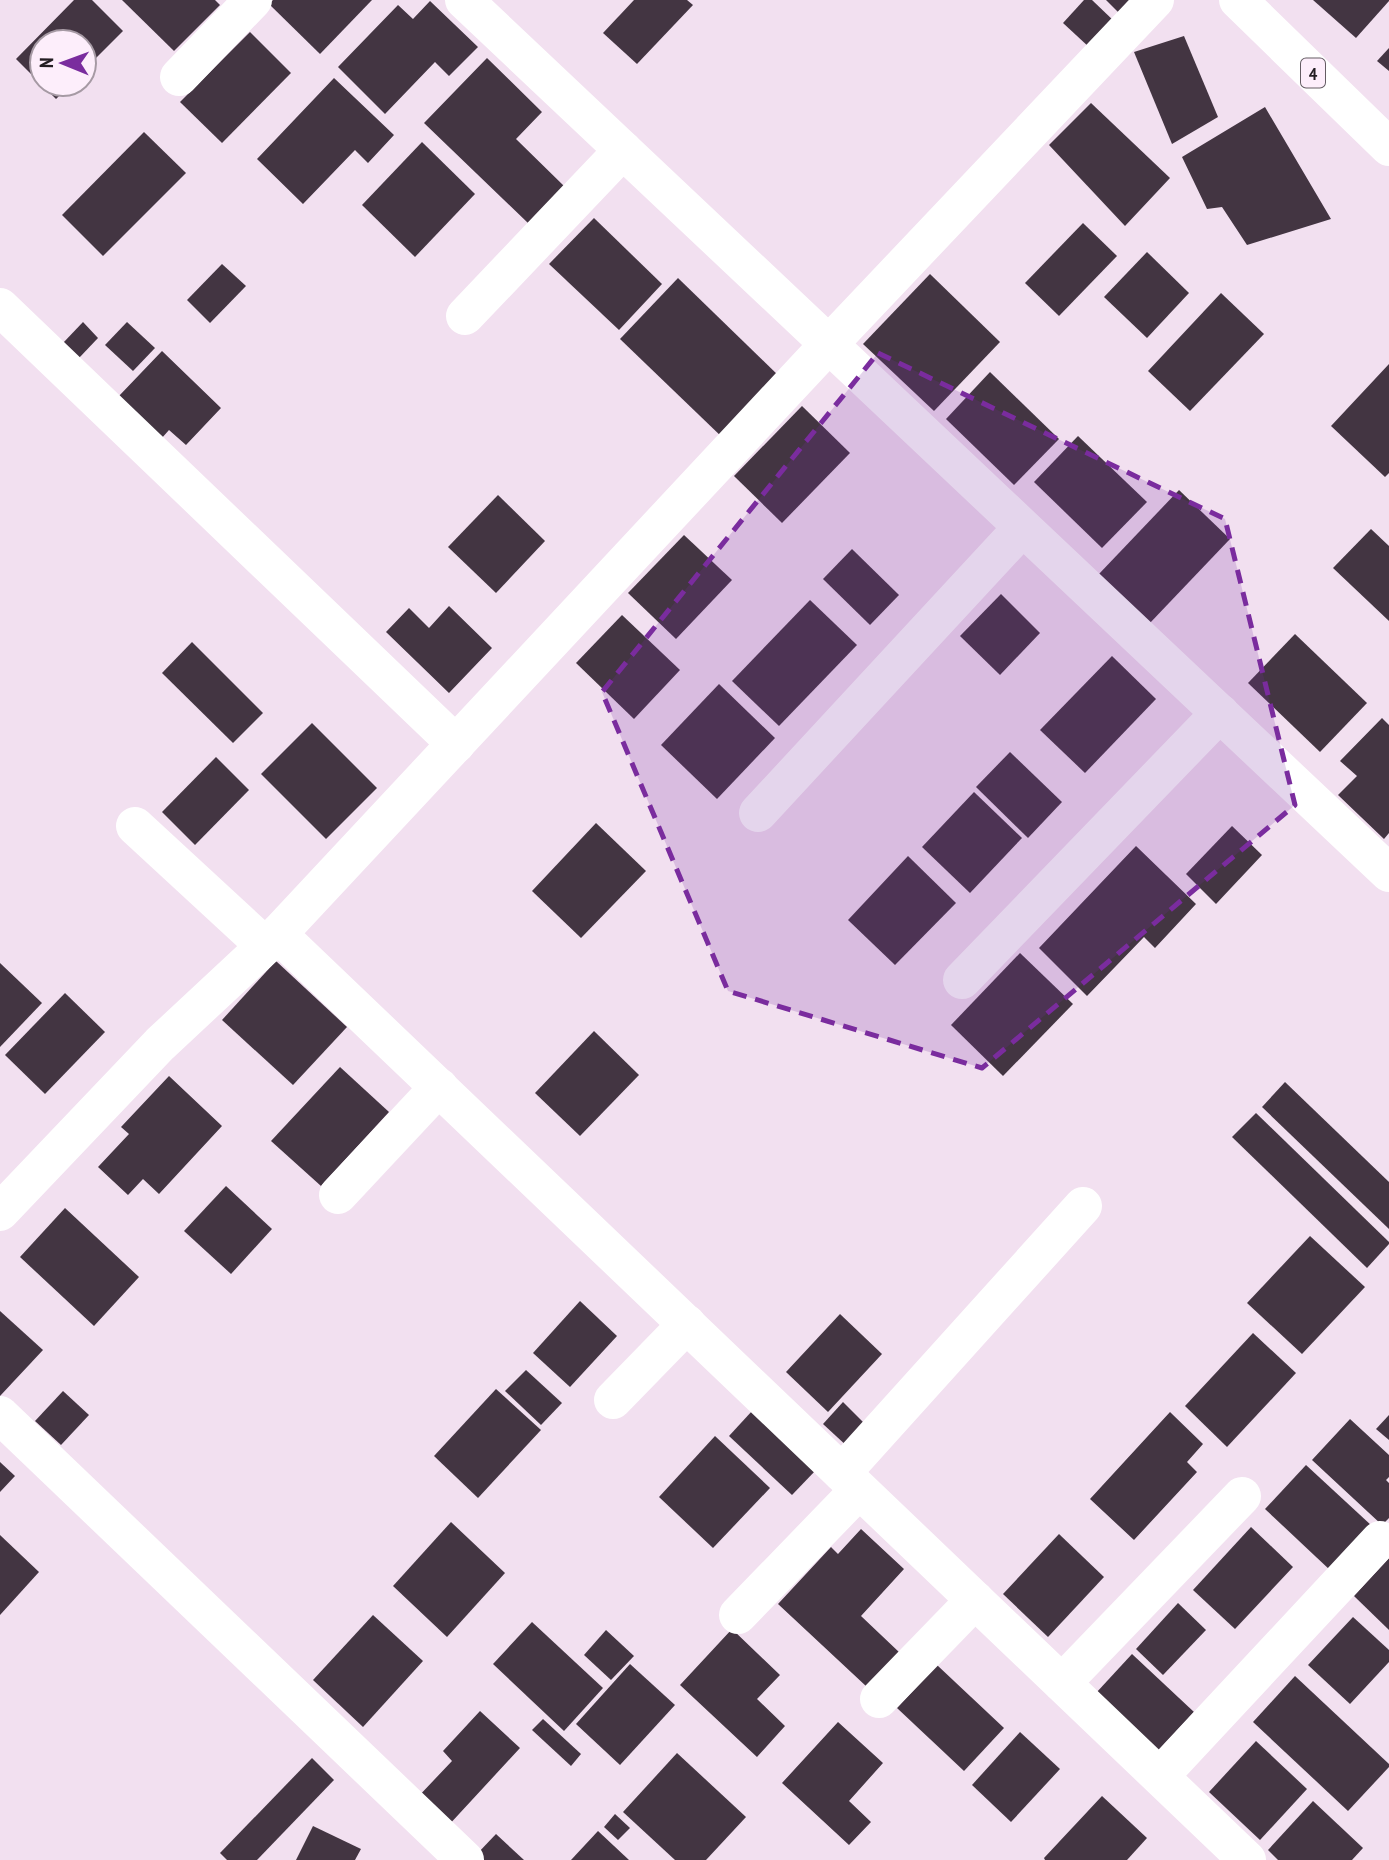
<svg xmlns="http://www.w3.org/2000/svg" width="1389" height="1860" viewBox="0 0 1389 1860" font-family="'PT Sans Narrow',sans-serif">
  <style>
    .building { fill: #433542 }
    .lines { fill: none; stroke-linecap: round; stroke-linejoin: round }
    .street { stroke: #fff; stroke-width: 38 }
    .primary { stroke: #fff; stroke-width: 38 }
    .marked { fill: #7a2c9e; fill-opacity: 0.2; stroke: #7a2c9e; stroke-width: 5; stroke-dasharray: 14 9; stroke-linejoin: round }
    .labels { text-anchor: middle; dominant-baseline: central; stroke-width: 7; stroke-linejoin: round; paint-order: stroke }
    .shield { fill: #fdeefb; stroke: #645c63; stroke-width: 2 }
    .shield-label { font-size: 18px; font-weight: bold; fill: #231d22 }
  </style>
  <rect width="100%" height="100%" fill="#f2e0f0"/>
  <g class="building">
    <polygon points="74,0 92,0 123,31 84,70 84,42 42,42 42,84 71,84 56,99 16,59"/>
    <polygon points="122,0 215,0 220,5 174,51"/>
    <polygon points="273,0 372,0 320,54 269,4"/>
    <polygon points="634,0 687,0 693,5 637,64 603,33"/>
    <polygon points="1084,0 1092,0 1115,22 1090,48 1063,23"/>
    <polygon points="1106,0 1133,0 1120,14"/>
    <polygon points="1313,0 1389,0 1389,1 1356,38"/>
    <polygon points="430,1 478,47 449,76 435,62 385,114 338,67 398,5 413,19"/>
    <polygon points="250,32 291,73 222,143 180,102"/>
    <polygon points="1184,36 1218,117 1172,144 1134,52"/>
    <polygon points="1389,48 1389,71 1377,61"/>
    <polygon points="487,58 542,112 516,139 564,186 528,223 424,123"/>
    <polygon points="334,78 394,135 368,163 355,150 303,204 257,159"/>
    <polygon points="1091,103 1170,178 1125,226 1049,145"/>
    <polygon points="1265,107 1331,219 1247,245 1222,207 1207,209 1182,157"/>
    <polygon points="144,132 186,173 103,256 62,215"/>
    <polygon points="422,142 475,194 415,257 362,205"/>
    <polygon points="594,218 662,284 619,330 549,264"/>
    <polygon points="1083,223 1117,256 1059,316 1025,283"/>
    <polygon points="1147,252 1189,293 1147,338 1104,297"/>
    <polygon points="222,264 246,286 210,323 187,300"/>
    <polygon points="930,274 1000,342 934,411 863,344"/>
    <polygon points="678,278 782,379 725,440 620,339"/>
    <polygon points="1221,293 1264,334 1190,411 1148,371"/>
    <polygon points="83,322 98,338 79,358 63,343"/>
    <polygon points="127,322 155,348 133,371 105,345"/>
    <polygon points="162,351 221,408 186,445 169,430 161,439 118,397"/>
    <polygon points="1389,364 1389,473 1385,477 1331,426"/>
    <polygon points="990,372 1059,439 1014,485 946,419"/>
    <polygon points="802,406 850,453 782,523 734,476"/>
    <polygon points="1078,436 1147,502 1102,548 1034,482"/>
    <polygon points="1179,490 1230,539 1149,624 1098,575"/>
    <polygon points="498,495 545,541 496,593 448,547"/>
    <polygon points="1371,529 1389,546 1389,621 1333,568"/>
    <polygon points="684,535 732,580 676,639 628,593"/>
    <polygon points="852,549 899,595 870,625 823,579"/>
    <polygon points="1001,594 1040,633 1000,675 960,636"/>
    <polygon points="810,600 857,645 779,726 732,681"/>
    <polygon points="449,606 492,648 449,693 386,632 409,608 429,628"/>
    <polygon points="622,615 680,670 634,719 576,663"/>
    <polygon points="1295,634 1367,703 1320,752 1248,683"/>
    <polygon points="192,642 263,713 233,743 162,673"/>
    <polygon points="1112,656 1156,699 1085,773 1040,730"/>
    <polygon points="719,684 775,738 717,799 661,745"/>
    <polygon points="1382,718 1389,725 1389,833 1384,839 1338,795 1357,776 1340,761"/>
    <polygon points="312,723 377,788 326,839 261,774"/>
    <polygon points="1010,752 1062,802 1028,838 976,787"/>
    <polygon points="216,757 249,790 195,845 162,812"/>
    <polygon points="974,792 1022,838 970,893 922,847"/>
    <polygon points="596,823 646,871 581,938 532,891"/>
    <polygon points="1232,826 1262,855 1216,904 1186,874"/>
    <polygon points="1136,846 1196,904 1155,948 1144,937 1087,996 1039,948"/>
    <polygon points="908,856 956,903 895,965 848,920"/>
    <polygon points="1020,953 1073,1004 1003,1076 951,1025"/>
    <polygon points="276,961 347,1027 293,1085 222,1020"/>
    <polygon points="0,963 42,1003 0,1047"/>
    <polygon points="65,993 105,1032 45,1094 5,1055"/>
    <polygon points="594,1031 639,1075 580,1136 535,1093"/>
    <polygon points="340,1067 389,1112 321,1186 271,1141"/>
    <polygon points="169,1076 222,1126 159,1194 143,1179 128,1195 98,1167 129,1134 121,1127"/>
    <polygon points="1285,1082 1389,1182 1389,1229 1262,1107"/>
    <polygon points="1256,1113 1389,1242 1389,1244 1367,1268 1232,1137"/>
    <polygon points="226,1186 272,1229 231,1274 184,1231"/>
    <polygon points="65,1208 139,1277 94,1326 20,1257"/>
    <polygon points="1310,1236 1365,1287 1302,1354 1247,1303"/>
    <polygon points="580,1301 617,1336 570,1387 533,1353"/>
    <polygon points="0,1311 43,1350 0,1396"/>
    <polygon points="840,1314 882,1354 828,1412 786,1372"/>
    <polygon points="1253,1333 1296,1373 1227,1447 1185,1406"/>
    <polygon points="526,1370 562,1403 541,1425 505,1391"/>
    <polygon points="496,1389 541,1430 478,1498 434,1456"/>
    <polygon points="63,1391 89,1415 61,1445 35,1421"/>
    <polygon points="843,1402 868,1427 849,1448 823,1424"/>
    <polygon points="752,1411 816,1470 792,1495 729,1436"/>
    <polygon points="1170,1412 1203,1444 1187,1462 1197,1472 1134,1540 1090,1499"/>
    <polygon points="1389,1415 1389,1440 1376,1429"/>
    <polygon points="1350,1419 1389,1455 1389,1477 1386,1480 1389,1483 1389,1518 1382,1525 1312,1460"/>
    <polygon points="715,1436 770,1488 713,1548 659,1497"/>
    <polygon points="0,1462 15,1476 0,1492"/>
    <polygon points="1306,1465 1372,1526 1331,1571 1265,1509"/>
    <polygon points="451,1522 505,1573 447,1637 393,1586"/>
    <polygon points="1251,1527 1293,1567 1235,1629 1193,1590"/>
    <polygon points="861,1529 904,1569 861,1616 900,1653 867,1687 778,1604 831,1547 838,1554"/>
    <polygon points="1059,1534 1104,1577 1048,1637 1003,1594"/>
    <polygon points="0,1535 39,1572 0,1615"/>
    <polygon points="1389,1558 1389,1630 1354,1596"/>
    <polygon points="1178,1603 1206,1630 1163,1675 1136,1649"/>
    <polygon points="373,1615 423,1661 363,1727 313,1680"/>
    <polygon points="1353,1617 1389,1650 1389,1662 1350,1704 1308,1665"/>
    <polygon points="532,1622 603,1688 564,1731 493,1664"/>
    <polygon points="732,1629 780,1675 757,1699 785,1726 757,1757 680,1685"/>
    <polygon points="606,1630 634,1656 611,1680 584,1655"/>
    <polygon points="1132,1654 1194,1712 1158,1751 1096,1693"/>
    <polygon points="630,1664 675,1705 620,1765 576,1724"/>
    <polygon points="937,1665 1004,1728 964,1771 897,1708"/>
    <polygon points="1295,1676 1389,1764 1389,1767 1348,1811 1253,1722"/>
    <polygon points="480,1711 520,1748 447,1827 416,1799 452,1761 443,1751"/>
    <polygon points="543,1719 581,1754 571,1766 532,1730"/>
    <polygon points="838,1722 883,1763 849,1801 871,1822 849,1845 782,1783"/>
    <polygon points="1020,1732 1060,1769 1011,1822 972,1785"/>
    <polygon points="1256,1741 1307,1789 1260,1840 1209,1792"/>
    <polygon points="677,1753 746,1817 706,1860 675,1860 623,1812"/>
    <polygon points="312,1758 334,1780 257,1860 227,1860 220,1853"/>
    <polygon points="1102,1796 1147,1838 1127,1860 1045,1860 1044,1858"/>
    <polygon points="1313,1801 1363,1848 1352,1860 1278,1860 1268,1850"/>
    <polygon points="615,1814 630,1828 618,1840 604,1827"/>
    <polygon points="313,1826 361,1849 355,1860 296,1860"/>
    <polygon points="598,1831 629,1860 571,1860"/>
    <polygon points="496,1834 524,1860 481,1860 476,1855"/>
  </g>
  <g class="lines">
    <g class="street">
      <polyline points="464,0 1389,873"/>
      <polyline points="179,77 253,0"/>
      <polyline points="0,307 456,744"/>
      <polyline points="465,316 623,150"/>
      <polyline points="758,813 1022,528"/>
      <polyline points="135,826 265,946"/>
      <polyline points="278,934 1247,1860"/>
      <polyline points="962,980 1220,713"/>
      <polyline points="338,1195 439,1087"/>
      <polyline points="0,1212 160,1044 278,934 829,344 1155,0"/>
      <polyline points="613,1400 687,1324"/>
      <polyline points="0,1415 465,1860"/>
      <polyline points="842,1473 1083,1206"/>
      <polyline points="738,1615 859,1490"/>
      <polyline points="1062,1683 1242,1496"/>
      <polyline points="879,1699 975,1600"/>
      <polyline points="1160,1776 1380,1540"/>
    </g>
    <polyline class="primary" points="1238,0 1389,147"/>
  </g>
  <path class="marked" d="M878,353L1225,519L1295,805L982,1068L728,991L602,692Z"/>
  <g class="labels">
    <rect class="shield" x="1301" y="58.5" width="24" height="29" rx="5"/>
    <g class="shield-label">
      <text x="1313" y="73">4</text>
    </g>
  </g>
  <g transform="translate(63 63) rotate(271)"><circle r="33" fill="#fdeefb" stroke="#a69aa4" stroke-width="2"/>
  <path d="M0-5L12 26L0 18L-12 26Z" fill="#7a2c9e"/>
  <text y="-10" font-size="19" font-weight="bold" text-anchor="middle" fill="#231d22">N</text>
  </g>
</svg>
